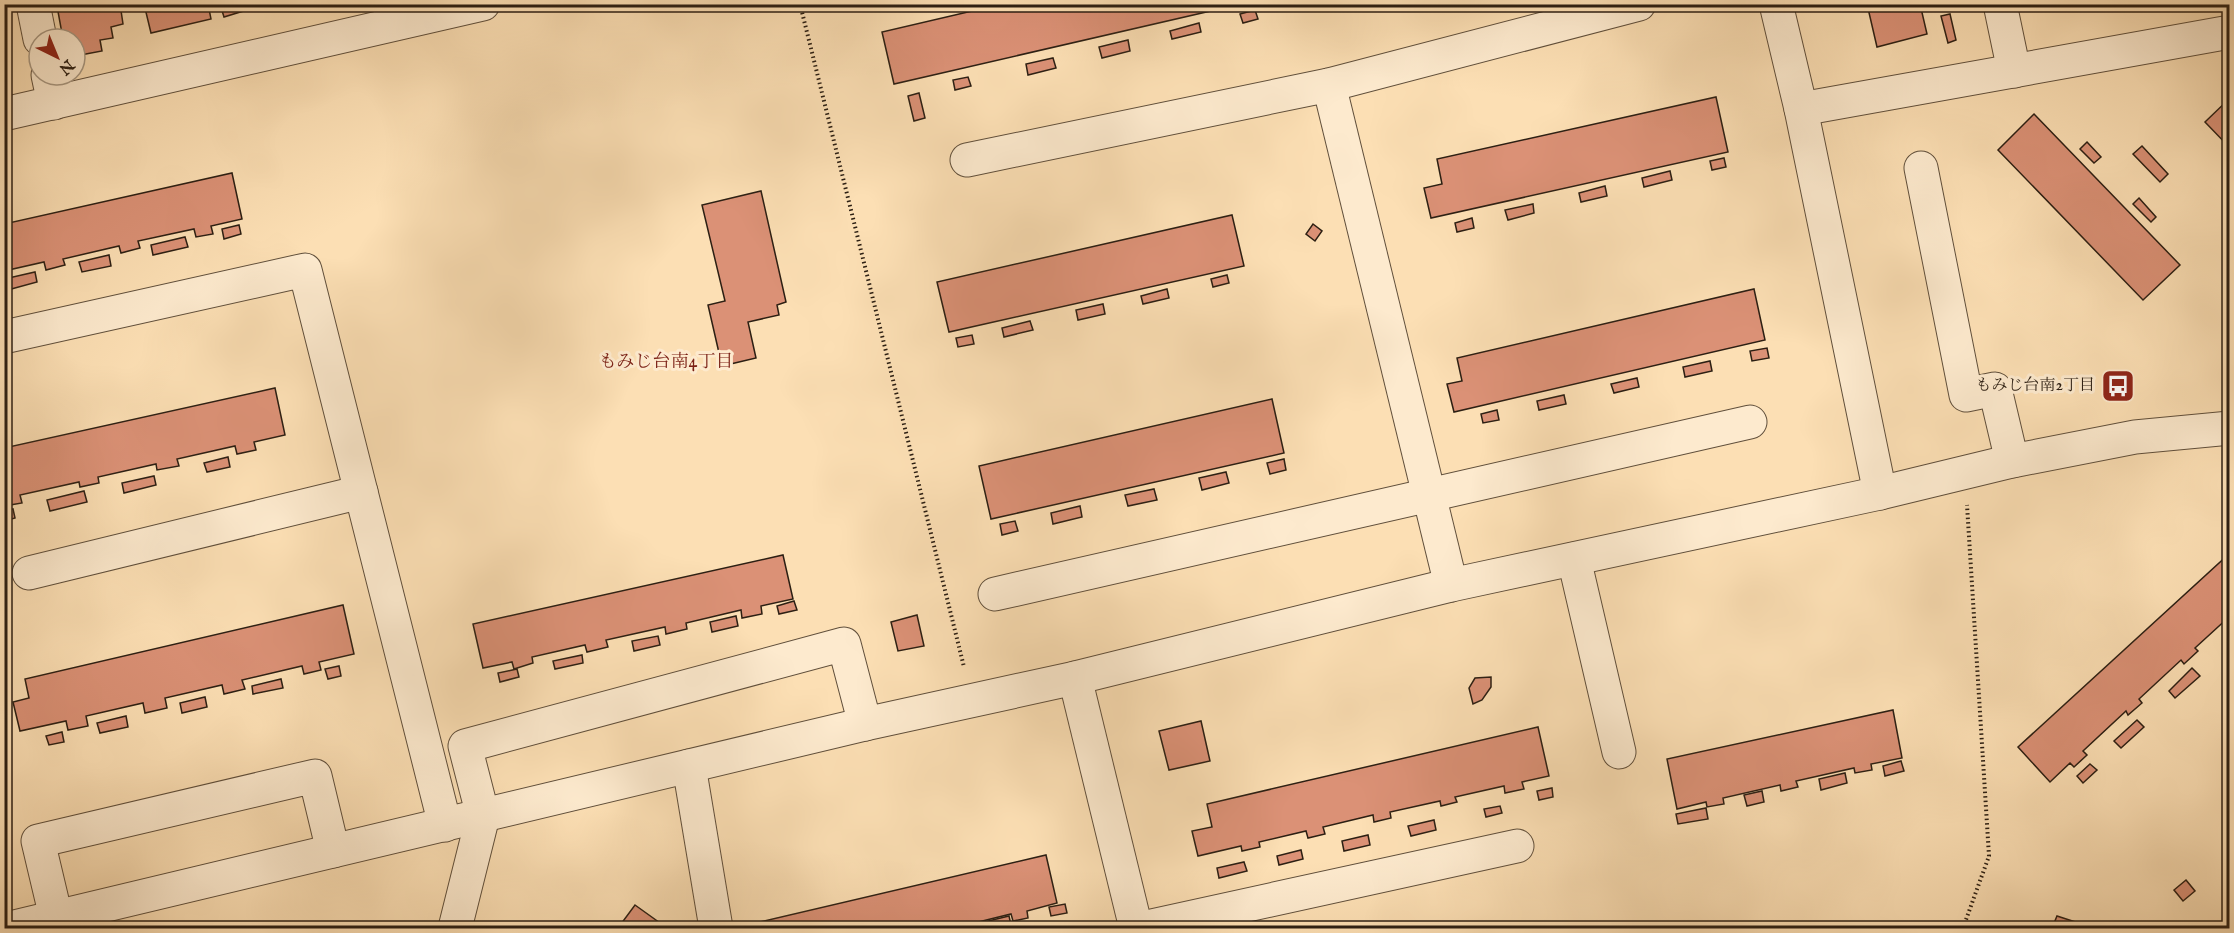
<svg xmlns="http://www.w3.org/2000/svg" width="2234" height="933" viewBox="0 0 2234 933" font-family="'IM FELL English','Noto Serif JP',serif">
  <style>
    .building { fill: #db9176; stroke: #2c1f13; stroke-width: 1.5 }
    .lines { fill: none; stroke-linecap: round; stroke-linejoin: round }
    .minor-casing { stroke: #604f3b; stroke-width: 35 }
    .path { stroke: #2c1f13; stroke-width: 4; stroke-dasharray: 1.5 3; stroke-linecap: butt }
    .minor { stroke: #fdeace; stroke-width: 33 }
    .labels { text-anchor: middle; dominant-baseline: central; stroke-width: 6; stroke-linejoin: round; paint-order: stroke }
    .poi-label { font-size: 16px; fill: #2c1f13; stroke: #fdeace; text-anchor: end }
    .neighbourhood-label { font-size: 18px; fill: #7a1f14; stroke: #fdeace }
  </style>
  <rect width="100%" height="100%" fill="#fcdfb4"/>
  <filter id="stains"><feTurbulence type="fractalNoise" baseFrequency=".00333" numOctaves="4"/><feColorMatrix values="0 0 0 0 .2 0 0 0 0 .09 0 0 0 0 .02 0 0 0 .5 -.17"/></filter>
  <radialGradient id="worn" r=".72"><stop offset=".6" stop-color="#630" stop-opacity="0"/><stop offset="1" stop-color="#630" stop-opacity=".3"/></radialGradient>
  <g class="building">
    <polygon points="65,4 120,4 123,24 111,27 113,38 100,40 102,51 75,56 75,39 63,39 57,6"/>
    <polygon points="144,4 208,4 211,19 151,33"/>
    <polygon points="220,4 266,4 224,17"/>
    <polygon points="1002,4 1241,4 894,84 882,32"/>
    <polygon points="1867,4 1920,4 1927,34 1877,47"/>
    <polygon points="1255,10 1258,19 1243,23 1240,14"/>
    <polygon points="1950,14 1956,40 1948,43 1941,16"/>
    <polygon points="1199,23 1201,32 1172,39 1170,31"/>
    <polygon points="1128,40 1130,51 1102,58 1099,47"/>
    <polygon points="1053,58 1056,68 1028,75 1026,64"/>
    <polygon points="968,77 971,86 955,90 953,80"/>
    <polygon points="919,93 925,118 914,121 908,96"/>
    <polygon points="1716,97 1728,152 1431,218 1424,188 1442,184 1437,159"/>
    <polygon points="2230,98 2230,148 2205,122"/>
    <polygon points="2034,114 2180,265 2143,300 1998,150"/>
    <polygon points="2087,142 2101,157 2094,163 2080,149"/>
    <polygon points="2142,146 2168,174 2160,182 2133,154"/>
    <polygon points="1724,158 1726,167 1712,170 1710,161"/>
    <polygon points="1670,171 1672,180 1644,187 1642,178"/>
    <polygon points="232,173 242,219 211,226 213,234 196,237 194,229 138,241 140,248 121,253 119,246 63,259 65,265 46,270 44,262 4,271 4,224"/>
    <polygon points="1605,186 1607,196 1581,202 1579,193"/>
    <polygon points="761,191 786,302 777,305 779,315 748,322 756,358 722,366 708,305 725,301 702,205"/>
    <polygon points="2139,198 2156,217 2151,222 2133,204"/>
    <polygon points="1533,204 1534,213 1508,220 1505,210"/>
    <polygon points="1232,215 1244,266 949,332 937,282"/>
    <polygon points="1472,218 1474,228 1457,232 1455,223"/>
    <polygon points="1313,224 1322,231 1315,241 1306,234"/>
    <polygon points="239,225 241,234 224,239 222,229"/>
    <polygon points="185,237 188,247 153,255 151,245"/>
    <polygon points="109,255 111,266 82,272 79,262"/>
    <polygon points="35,272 37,282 4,291 4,279"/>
    <polygon points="1227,275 1229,283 1213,287 1211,279"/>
    <polygon points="1167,289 1169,298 1143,304 1141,296"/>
    <polygon points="1754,289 1765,340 1454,412 1447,384 1462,381 1457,358"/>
    <polygon points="1103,304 1105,314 1078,320 1076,310"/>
    <polygon points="1030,321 1033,330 1004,337 1002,328"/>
    <polygon points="972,335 974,344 958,347 956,338"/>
    <polygon points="1767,348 1769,358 1752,361 1750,351"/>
    <polygon points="1710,361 1712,371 1685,377 1683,367"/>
    <polygon points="1637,378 1639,387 1614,393 1611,384"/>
    <polygon points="275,388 285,435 254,442 256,450 237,454 235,446 177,459 179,466 157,470 156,464 98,477 99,483 80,487 79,482 20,495 22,503 4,506 4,448"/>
    <polygon points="1564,395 1566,404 1539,410 1537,401"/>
    <polygon points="1272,399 1284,453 991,519 979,466"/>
    <polygon points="1497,410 1499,420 1483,423 1481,414"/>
    <polygon points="228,457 230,467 207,472 204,463"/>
    <polygon points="1284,459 1286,470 1270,474 1267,463"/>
    <polygon points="1226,472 1229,483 1202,490 1199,478"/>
    <polygon points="154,476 156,485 124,493 122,483"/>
    <polygon points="1154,489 1157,500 1128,506 1125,495"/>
    <polygon points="84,491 87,502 50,511 47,500"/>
    <polygon points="1080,506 1082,517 1053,524 1051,513"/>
    <polygon points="13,509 15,518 4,521 4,511"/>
    <polygon points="1015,521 1018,531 1002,535 1000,524"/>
    <polygon points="2230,553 2230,616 2195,648 2198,651 2184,664 2181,660 2139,699 2142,703 2128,715 2126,711 2083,751 2087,755 2074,767 2070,763 2050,782 2018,747"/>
    <polygon points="783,555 793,599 761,606 762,614 742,618 741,610 686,623 687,629 666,634 665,627 606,640 608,647 587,652 585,645 532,657 533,663 514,669 512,662 483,668 473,624"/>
    <polygon points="794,601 797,610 779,614 777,606"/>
    <polygon points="343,605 354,654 319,662 321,670 304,674 302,666 242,680 245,689 224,694 222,685 165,698 167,708 145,713 143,703 86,716 88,726 68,730 66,721 20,731 13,702 29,698 25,679"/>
    <polygon points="917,615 924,646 898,651 891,622"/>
    <polygon points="736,616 738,626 712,632 710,622"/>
    <polygon points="658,636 660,645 634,651 632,641"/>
    <polygon points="582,655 583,663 555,669 553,661"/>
    <polygon points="339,666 341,676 328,679 325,669"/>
    <polygon points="2192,668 2200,676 2175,698 2169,691"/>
    <polygon points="517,669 519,677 500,682 498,673"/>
    <polygon points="1491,677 1491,687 1482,700 1473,704 1469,688 1475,678"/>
    <polygon points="281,679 283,688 253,694 252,686"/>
    <polygon points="205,697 207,707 182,713 180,703"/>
    <polygon points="1893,710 1902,758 1871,764 1872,770 1855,773 1854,768 1796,781 1798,787 1781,791 1780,785 1723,798 1724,804 1707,807 1706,802 1677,809 1667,759"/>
    <polygon points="126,716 128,727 100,733 97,723"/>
    <polygon points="2137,720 2144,727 2121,748 2114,741"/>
    <polygon points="1201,721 1210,761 1169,770 1159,731"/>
    <polygon points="1538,727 1549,776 1522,782 1524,789 1505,793 1504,786 1455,797 1457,802 1441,806 1440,801 1390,812 1391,818 1374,822 1373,815 1323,827 1325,834 1308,838 1306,831 1259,842 1260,847 1242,851 1241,846 1198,856 1192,831 1212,827 1207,804"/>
    <polygon points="62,732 64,742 49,745 46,736"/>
    <polygon points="1901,761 1904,771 1885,776 1883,766"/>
    <polygon points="2090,764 2097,770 2083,783 2077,776"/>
    <polygon points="1845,773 1847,783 1821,790 1819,779"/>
    <polygon points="1552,788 1553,797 1539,800 1537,791"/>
    <polygon points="1762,791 1764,802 1747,806 1744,795"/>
    <polygon points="1500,806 1502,813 1486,817 1484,809"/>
    <polygon points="1706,808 1708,819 1678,824 1676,814"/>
    <polygon points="1434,820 1436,830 1411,836 1408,826"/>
    <polygon points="1368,835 1370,845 1344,851 1342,841"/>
    <polygon points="1301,850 1303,859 1279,865 1277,856"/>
    <polygon points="1046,855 1057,903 1027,911 1028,918 1013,921 1011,914 954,928 748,928 747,925"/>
    <polygon points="1244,862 1247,871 1219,878 1217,868"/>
    <polygon points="2186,880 2195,891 2183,901 2174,890"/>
    <polygon points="1065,904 1067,913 1051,916 1049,907"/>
    <polygon points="635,905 667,928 618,928"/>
    <polygon points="1009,916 1011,925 985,928 984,922"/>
    <polygon points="2057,916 2094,928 2052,928"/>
  </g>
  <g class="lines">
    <defs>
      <g id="minor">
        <polyline points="33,4 40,39"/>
        <polyline points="1776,4 1801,109 1880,493"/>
        <polyline points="2000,4 2014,71"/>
        <polyline points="48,75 54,103"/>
        <polyline points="1329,85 1451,585"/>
        <polyline points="1801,109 2230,32"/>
        <polyline points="4,114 483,4"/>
        <polyline points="967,160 1329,85 1639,4"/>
        <polyline points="1921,168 1966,395 1995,389 2012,461"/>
        <polyline points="4,337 305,270 445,825"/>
        <polyline points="1574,559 1619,752"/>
        <polyline points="29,573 361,492"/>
        <polyline points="995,594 1750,422"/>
        <polyline points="1075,678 1136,928"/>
        <polyline points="689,766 716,928"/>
        <polyline points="56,917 38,841 315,776 333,851"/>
        <polyline points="10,928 865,724 1075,678 1451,585 1880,493 2012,461 2135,437 2230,428"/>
        <polyline points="455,928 483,816 465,746 844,644 865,724"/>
        <polyline points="1142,928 1517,846"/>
      </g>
    </defs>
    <use href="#minor" class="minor-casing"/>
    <g class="path">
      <polyline points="800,4 964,667"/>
      <polyline points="1963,928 1989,856 1967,505"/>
    </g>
    <use href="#minor" class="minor"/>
  </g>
  <defs>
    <symbol id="bus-square" viewBox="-11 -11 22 22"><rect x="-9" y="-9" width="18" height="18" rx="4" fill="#8f2418" stroke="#fdeace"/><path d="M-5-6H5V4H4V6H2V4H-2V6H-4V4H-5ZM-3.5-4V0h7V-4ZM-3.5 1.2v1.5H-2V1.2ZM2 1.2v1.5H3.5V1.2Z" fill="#fff"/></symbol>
  </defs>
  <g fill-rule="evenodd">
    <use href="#bus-square" x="2099" y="367" width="38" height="38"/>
  </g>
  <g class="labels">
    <g class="poi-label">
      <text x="2095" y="386">もみじ台南2丁目</text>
    </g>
    <g class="neighbourhood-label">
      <text x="666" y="362">もみじ台南4丁目</text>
    </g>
  </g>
  <rect width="2234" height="933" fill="none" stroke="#fcdfb4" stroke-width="24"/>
  <rect x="6" y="6" width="2222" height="921" fill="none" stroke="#2c1f13" stroke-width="3"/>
  <rect x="12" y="12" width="2210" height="909" fill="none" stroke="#2c1f13" stroke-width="1.5"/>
  <g transform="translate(57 57) rotate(137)"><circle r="28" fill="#fdeace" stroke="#a99983" stroke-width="1.5"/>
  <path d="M0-4.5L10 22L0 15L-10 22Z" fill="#8f2418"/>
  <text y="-9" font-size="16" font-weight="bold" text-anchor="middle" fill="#2c1f13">N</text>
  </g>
  <rect width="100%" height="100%" filter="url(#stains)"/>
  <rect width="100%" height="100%" fill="url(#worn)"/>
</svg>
